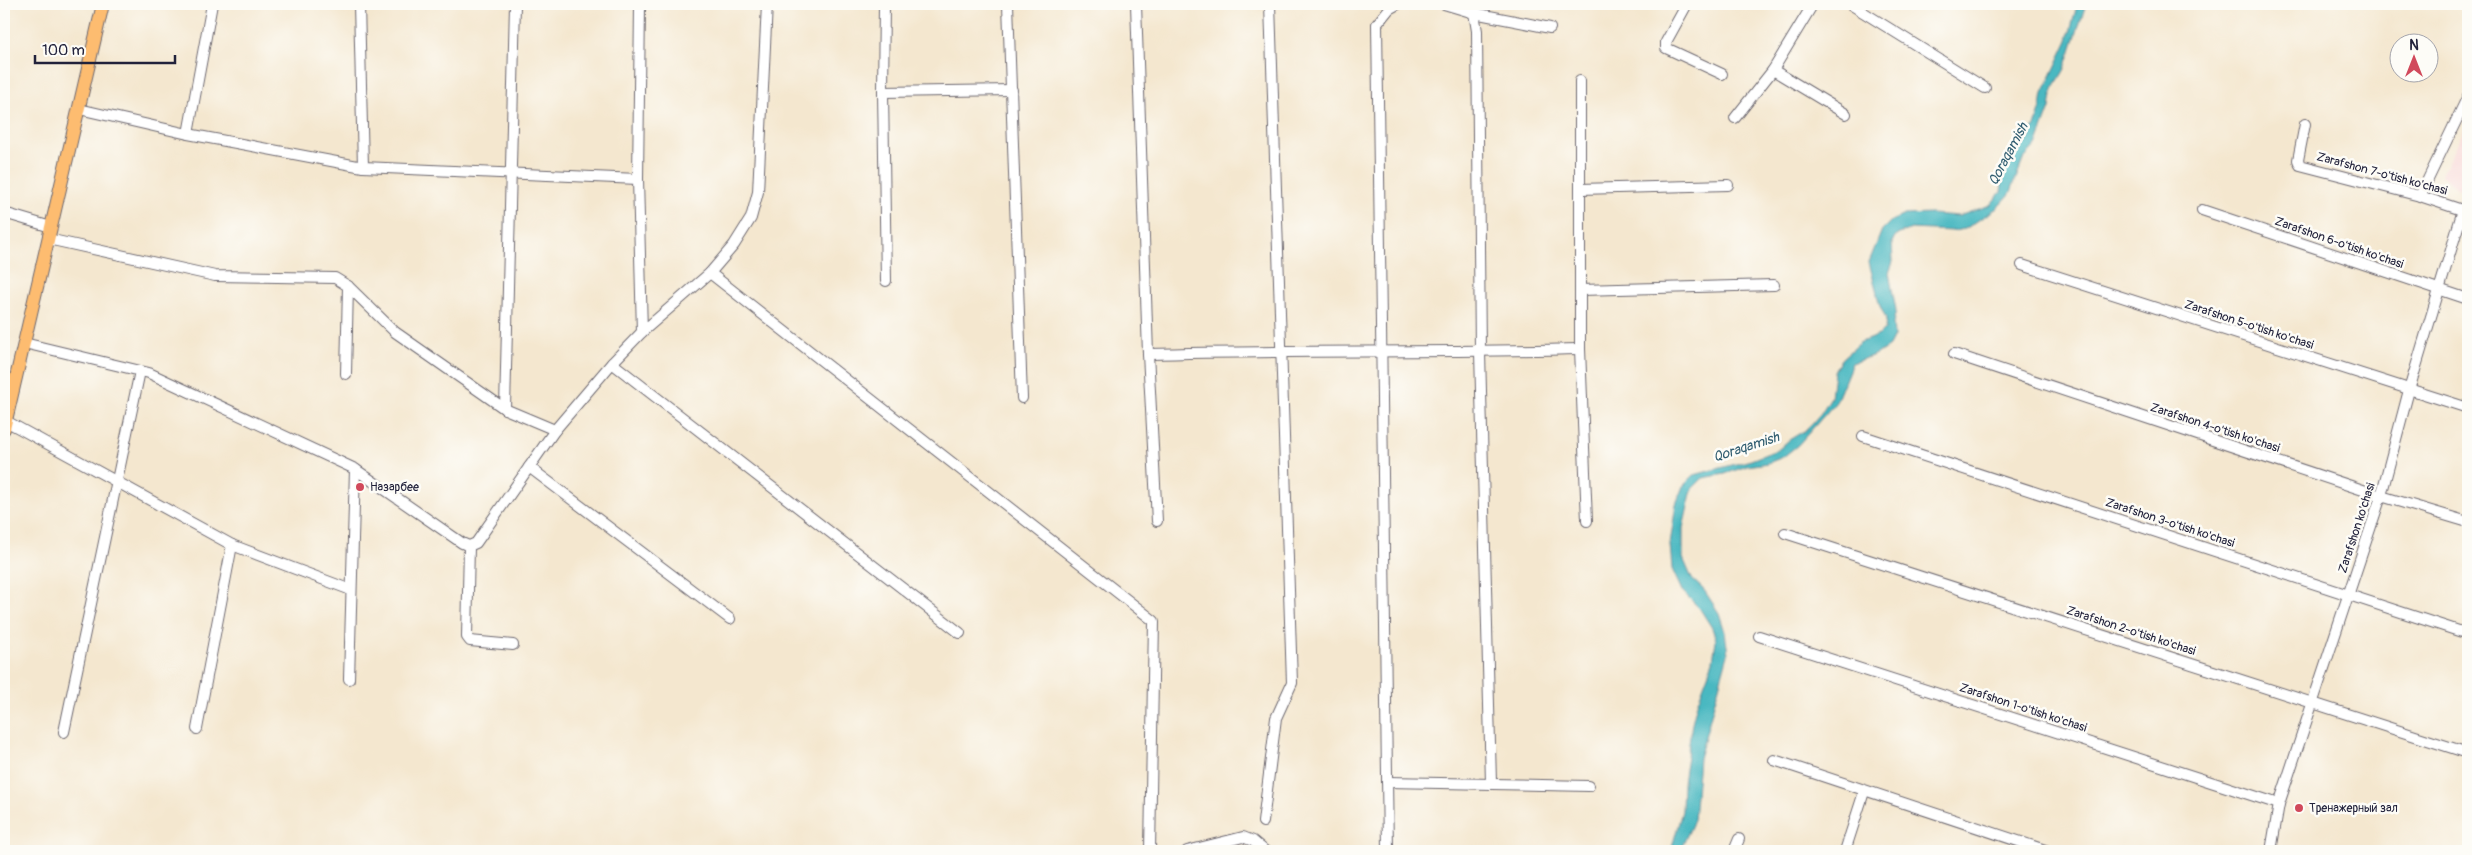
<svg xmlns="http://www.w3.org/2000/svg" width="2472" height="855" viewBox="0 0 2472 855" font-family="Pangolin,sans-serif">
  <style>
    .built { fill: #f7cfd0 }
    .water { fill: #49b8c1; stroke: #366d7e }
    .lines { fill: none; stroke-linecap: round; stroke-linejoin: round }
    .minor-casing { stroke: #6c676f; stroke-width: 12 }
    .major-casing { stroke: #6c676f; stroke-width: 14 }
    .minor { stroke: #fff; stroke-width: 10 }
    .major { stroke: #fdbc70; stroke-width: 12 }
    .poi-dot { fill: #d1495b; stroke: #fdfcf7; stroke-width: 2 }
    .labels { text-anchor: middle; dominant-baseline: central; stroke-width: 5; stroke-linejoin: round; paint-order: stroke }
    .street-label { font-size: 12px; fill: #22223b; stroke: #fdfcf7 }
    .poi-label { font-size: 12px; fill: #22223b; stroke: #fdfcf7; text-anchor: start }
    .water-label { font-size: 14px; font-style: italic; fill: #325e71; stroke: #fdfcf7 }
  </style>
  <rect width="100%" height="100%" fill="#fdfcf7"/>
  <filter id="ink" filterUnits="userSpaceOnUse"><feTurbulence type="fractalNoise" baseFrequency=".02" numOctaves="2"/><feDisplacementMap in="SourceGraphic" scale="10" xChannelSelector="R" yChannelSelector="G"/><feConvolveMatrix kernelMatrix="1 2 1 2 8 2 1 2 1" color-interpolation-filters="sRGB"/></filter>
  <filter id="wash" filterUnits="userSpaceOnUse"><feTurbulence type="fractalNoise" baseFrequency=".0096" numOctaves="4" result="noise"/><feDisplacementMap in="SourceGraphic" scale="20" xChannelSelector="R" yChannelSelector="G"/><feGaussianBlur stdDeviation="1.12" result="paint"/><feColorMatrix in="noise" values="0 0 0 0 0 0 0 0 0 0 0 0 0 0 0 0 0 1.4 0 .05"/><feComposite in="paint" operator="in"/></filter>
  <g filter="url(#wash)">
    <rect width="100%" height="100%" fill="#f4e7cf"/>
    <polygon class="built" points="2468,123 2468,197 2441,175"/>
    <polygon class="water" points="2075,4 2086,4 2065,69 2053,89 2050,108 2036,146 2023,160 2010,194 1997,208 1965,229 1953,231 1911,229 1897,235 1892,242 1893,262 1889,273 1896,310 1893,323 1894,336 1889,346 1877,354 1852,363 1836,402 1798,445 1783,457 1768,463 1747,466 1725,474 1703,478 1692,489 1683,528 1683,558 1692,579 1704,590 1719,613 1725,632 1728,654 1699,758 1694,820 1680,851 1671,851 1682,811 1683,783 1692,723 1697,703 1713,661 1716,640 1712,628 1700,609 1682,591 1672,569 1670,544 1676,504 1683,486 1694,475 1751,460 1779,449 1789,440 1807,429 1821,413 1831,397 1834,372 1841,359 1859,343 1879,335 1885,329 1886,319 1880,306 1869,262 1882,230 1891,221 1904,215 1931,214 1959,216 1990,205 2001,192 2003,175 2017,148 2027,142 2035,126 2041,107 2043,93 2068,40 2076,9"/>
  </g>
  <g filter="url(#ink)">
    <g class="lines">
      <defs>
        <g id="minor">
          <polyline points="359,4 363,167"/>
          <polyline points="640,4 638,179 642,332"/>
          <polyline points="884,4 883,92 886,281"/>
          <polyline points="1008,4 1022,398"/>
          <polyline points="1136,4 1148,354 1157,521"/>
          <polyline points="1444,4 1474,13 1550,28"/>
          <polyline points="1687,4 1666,42 1666,48 1722,74"/>
          <polyline points="1813,4 1773,70 1846,114"/>
          <polyline points="1850,4 1985,88"/>
          <polyline points="1474,13 1477,31 1480,352 1491,783"/>
          <polyline points="1580,81 1580,349 1587,521"/>
          <polyline points="883,92 1012,90"/>
          <polyline points="79,109 188,134 363,167 638,179"/>
          <polyline points="1735,118 1773,70"/>
          <polyline points="2305,124 2298,160 2300,165 2420,196 2468,212"/>
          <polyline points="188,134 212,4"/>
          <polyline points="1580,189 1728,185"/>
          <polyline points="2420,196 2468,96"/>
          <polyline points="2202,210 2468,299"/>
          <polyline points="4,213 51,227"/>
          <polyline points="48,239 215,276 335,278 348,286 395,332 505,409 555,430"/>
          <polyline points="2022,265 2468,408"/>
          <polyline points="710,273 1154,621 1150,851"/>
          <polyline points="1580,290 1774,285"/>
          <polyline points="24,343 149,373 355,469 462,543 469,546 476,543 555,430 612,363 642,332 710,273 734,245 751,218 758,192 767,4"/>
          <path d="M1148,354C1292,350 1436,353 1580,349"/>
          <polyline points="1954,354 2381,496 2468,522"/>
          <polyline points="612,363 960,633"/>
          <polyline points="346,374 348,286"/>
          <polyline points="505,409 515,4"/>
          <polyline points="6,421 232,545 351,590"/>
          <polyline points="1863,436 2468,634"/>
          <polyline points="529,467 730,619"/>
          <polyline points="1785,533 2468,753"/>
          <polyline points="469,546 467,637 470,641 513,645"/>
          <polyline points="1759,636 2279,804"/>
          <polyline points="349,679 355,469"/>
          <polyline points="197,729 232,545"/>
          <polyline points="64,732 140,371"/>
          <polyline points="1774,760 2048,851"/>
          <polyline points="1387,782 1589,786"/>
          <polyline points="1263,822 1276,718 1292,683 1270,4"/>
          <polyline points="1187,851 1243,837 1253,841 1265,851"/>
          <polyline points="1388,851 1377,24 1389,9 1398,4"/>
          <polyline points="1734,851 1739,839"/>
          <polyline points="1845,851 1864,792"/>
          <polyline points="2271,851 2279,804 2381,496 2409,390 2463,210"/>
        </g>
        <polyline id="major" points="4,429 103,4"/>
      </defs>
      <use href="#minor" class="minor-casing"/>
      <use href="#major" class="major-casing"/>
      <use href="#minor" class="minor"/>
      <use href="#major" class="major"/>
    </g>
  </g>
  <g class="poi-dot">
    <circle cx="360" cy="487" r="5"/>
    <circle cx="2299" cy="808" r="5"/>
  </g>
  <g class="labels">
    <g class="street-label">
      <text transform="translate(2382 174) rotate(15)">Zarafshon 7-o'tish ko'chasi</text>
      <text transform="translate(2339 243) rotate(19)">Zarafshon 6-o'tish ko'chasi</text>
      <text transform="translate(2249 325) rotate(18)">Zarafshon 5-o'tish ko'chasi</text>
      <text transform="translate(2215 428) rotate(18)">Zarafshon 4-o'tish ko'chasi</text>
      <text transform="translate(2170 523) rotate(18)">Zarafshon 3-o'tish ko'chasi</text>
      <text transform="translate(2357 528) rotate(-72)">Zarafshon ko'chasi</text>
      <text transform="translate(2131 631) rotate(18)">Zarafshon 2-o'tish ko'chasi</text>
      <text transform="translate(2023 708) rotate(18)">Zarafshon 1-o'tish ko'chasi</text>
    </g>
    <g class="poi-label">
      <text x="370" y="487">Назарбее</text>
      <text x="2309" y="808">Тренажерный зал</text>
    </g>
    <g class="water-label">
      <text transform="translate(2008 154) rotate(-62)">Qoraqamish</text>
      <text transform="translate(1746 447) rotate(-18)">Qoraqamish</text>
    </g>
  </g>
  <rect width="2472" height="855" fill="none" stroke="#fdfcf7" stroke-width="20"/>
  <g transform="translate(2414 58)"><circle r="24" fill="#fdfcf7" stroke="#a5a5ac"/>
  <path d="M0-4L9 19L0 12L-9 19Z" fill="#d1495b"/>
  <text y="-8" font-size="14" font-weight="bold" text-anchor="middle" fill="#22223b">N</text>
  </g>
  <path d="M35 55v8h140v-8" fill="none" stroke="#22223b" stroke-width="2.5"/>
  <text x="42" y="55" font-size="15" fill="#22223b" stroke="#fdfcf7" stroke-width="4" paint-order="stroke">100 m</text>
</svg>
